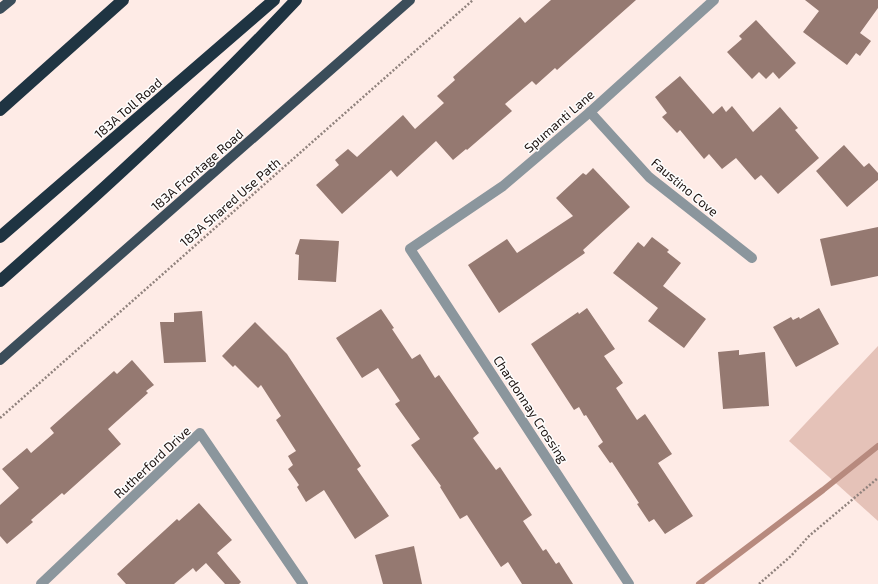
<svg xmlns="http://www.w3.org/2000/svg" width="878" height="584" viewBox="0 0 878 584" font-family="'Exo 2',sans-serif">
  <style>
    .green { fill: #e5c2b8 }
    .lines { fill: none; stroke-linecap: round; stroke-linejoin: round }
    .stream { stroke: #b78a7e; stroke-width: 6 }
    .building { fill: #957971 }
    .path { stroke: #90827d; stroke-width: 2.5; stroke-dasharray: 2 2; stroke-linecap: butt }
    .minor { stroke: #8b969d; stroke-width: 10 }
    .major { stroke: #3b4d5a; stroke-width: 10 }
    .highway { stroke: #1f3442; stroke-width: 12 }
    .labels { text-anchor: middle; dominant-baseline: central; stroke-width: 3; stroke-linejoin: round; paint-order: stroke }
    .street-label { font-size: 13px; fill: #1b110e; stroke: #fdfdfd }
  </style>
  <rect width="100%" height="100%" fill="#feebe6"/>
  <polygon class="green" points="878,346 878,521 789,441"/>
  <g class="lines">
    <polyline class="stream" points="699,584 823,490 878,446"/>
  </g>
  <g class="building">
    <polygon points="551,0 636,0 557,70 555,68 536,85 532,81 505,104 512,111 467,150 466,149 453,160 436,141 397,177 391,170 342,214 316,185 339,165 335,160 348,149 357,157 403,115 415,129 444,103 437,96 455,80 453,77 520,17 525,23"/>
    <polygon points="805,0 878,0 878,8 860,33 871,41 860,56 856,53 847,65 803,32 819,11"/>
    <polygon points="756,20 796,63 779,79 773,72 766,79 759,72 752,79 727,52 742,39 739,36"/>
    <polygon points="680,76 713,114 722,106 726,112 732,106 753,132 780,107 798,128 795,130 819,158 778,194 761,175 755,180 736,158 722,169 709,154 704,159 680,130 677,133 662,117 667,113 655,97"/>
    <polygon points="844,145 864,167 869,163 878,173 878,180 847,207 816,171"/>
    <polygon points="593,168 630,207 583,250 585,253 499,313 468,265 507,239 517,253 573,216 556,198 583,173 586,175"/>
    <polygon points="878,227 878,276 831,286 820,239"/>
    <polygon points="652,237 669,250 667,252 681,263 663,286 706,319 684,348 648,321 658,308 613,273 638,242 644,247"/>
    <polygon points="300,239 339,241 336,282 298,280 299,255 295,254"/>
    <polygon points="587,308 615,349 604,356 623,383 616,388 637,420 645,414 672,454 658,463 693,516 665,534 654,519 649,522 637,504 639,503 612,462 610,463 598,446 603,442 586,415 584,416 579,407 574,410 531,344 578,312 579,314"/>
    <polygon points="819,308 839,344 796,367 773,327 791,317 793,320 799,317 800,319"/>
    <polygon points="381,309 394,328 392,329 412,359 420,354 435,378 439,375 479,433 473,438 496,470 500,467 532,515 523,521 543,551 546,549 556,564 559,562 573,584 522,584 508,562 501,567 467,515 460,519 440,487 441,486 411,445 420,439 395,404 400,401 378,368 362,378 336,338"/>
    <polygon points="202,311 206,362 164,363 160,322 174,322 174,313"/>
    <polygon points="255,322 287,354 361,466 357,469 389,516 355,539 324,490 306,502 297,487 299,485 288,469 293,465 288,456 296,451 276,420 281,416 261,385 258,388 235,365 233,367 222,356"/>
    <polygon points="739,350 739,355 765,352 769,406 723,409 718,352"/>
    <polygon points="132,360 154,385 146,391 148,393 108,429 121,444 64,495 62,493 31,520 33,522 7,544 0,536 0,505 19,488 2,469 27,448 31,453 54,433 50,428 114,371 117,374"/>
    <polygon points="199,503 232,540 217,553 241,582 239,584 225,584 206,563 196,572 193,568 174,584 126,584 117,574 177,519 179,521"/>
    <polygon points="414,546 422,584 383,584 375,555"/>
  </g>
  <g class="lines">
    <g class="path">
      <polyline points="0,418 473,0"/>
      <polyline points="759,584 791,556 809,536 878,478"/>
    </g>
    <g class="minor">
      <polyline points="590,112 649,177 752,258"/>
      <polyline points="41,584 200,433 303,584"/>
      <polyline points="629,584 410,249 503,186 590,112 714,0"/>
    </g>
    <g class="major">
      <polyline points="0,9 11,0"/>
      <polyline points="0,360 410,0"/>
    </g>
    <g class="highway">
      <polyline points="0,110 123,0"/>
      <polyline points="0,237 274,0"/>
      <path d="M0,281C102,191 203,99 296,0"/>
    </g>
  </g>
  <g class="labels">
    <g class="street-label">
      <text transform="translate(128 108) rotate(-41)">183A Toll Road</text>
      <text transform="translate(559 121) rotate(-41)">Spumanti Lane</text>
      <text transform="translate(197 170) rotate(-41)">183A Frontage Road</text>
      <text transform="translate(685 187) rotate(40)">Faustino Cove</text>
      <text transform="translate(230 202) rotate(-41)">183A Shared Use Path</text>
      <text transform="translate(531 409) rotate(57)">Chardonnay Crossing</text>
      <text transform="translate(152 462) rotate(-43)">Rutherford Drive</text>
    </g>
  </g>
</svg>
